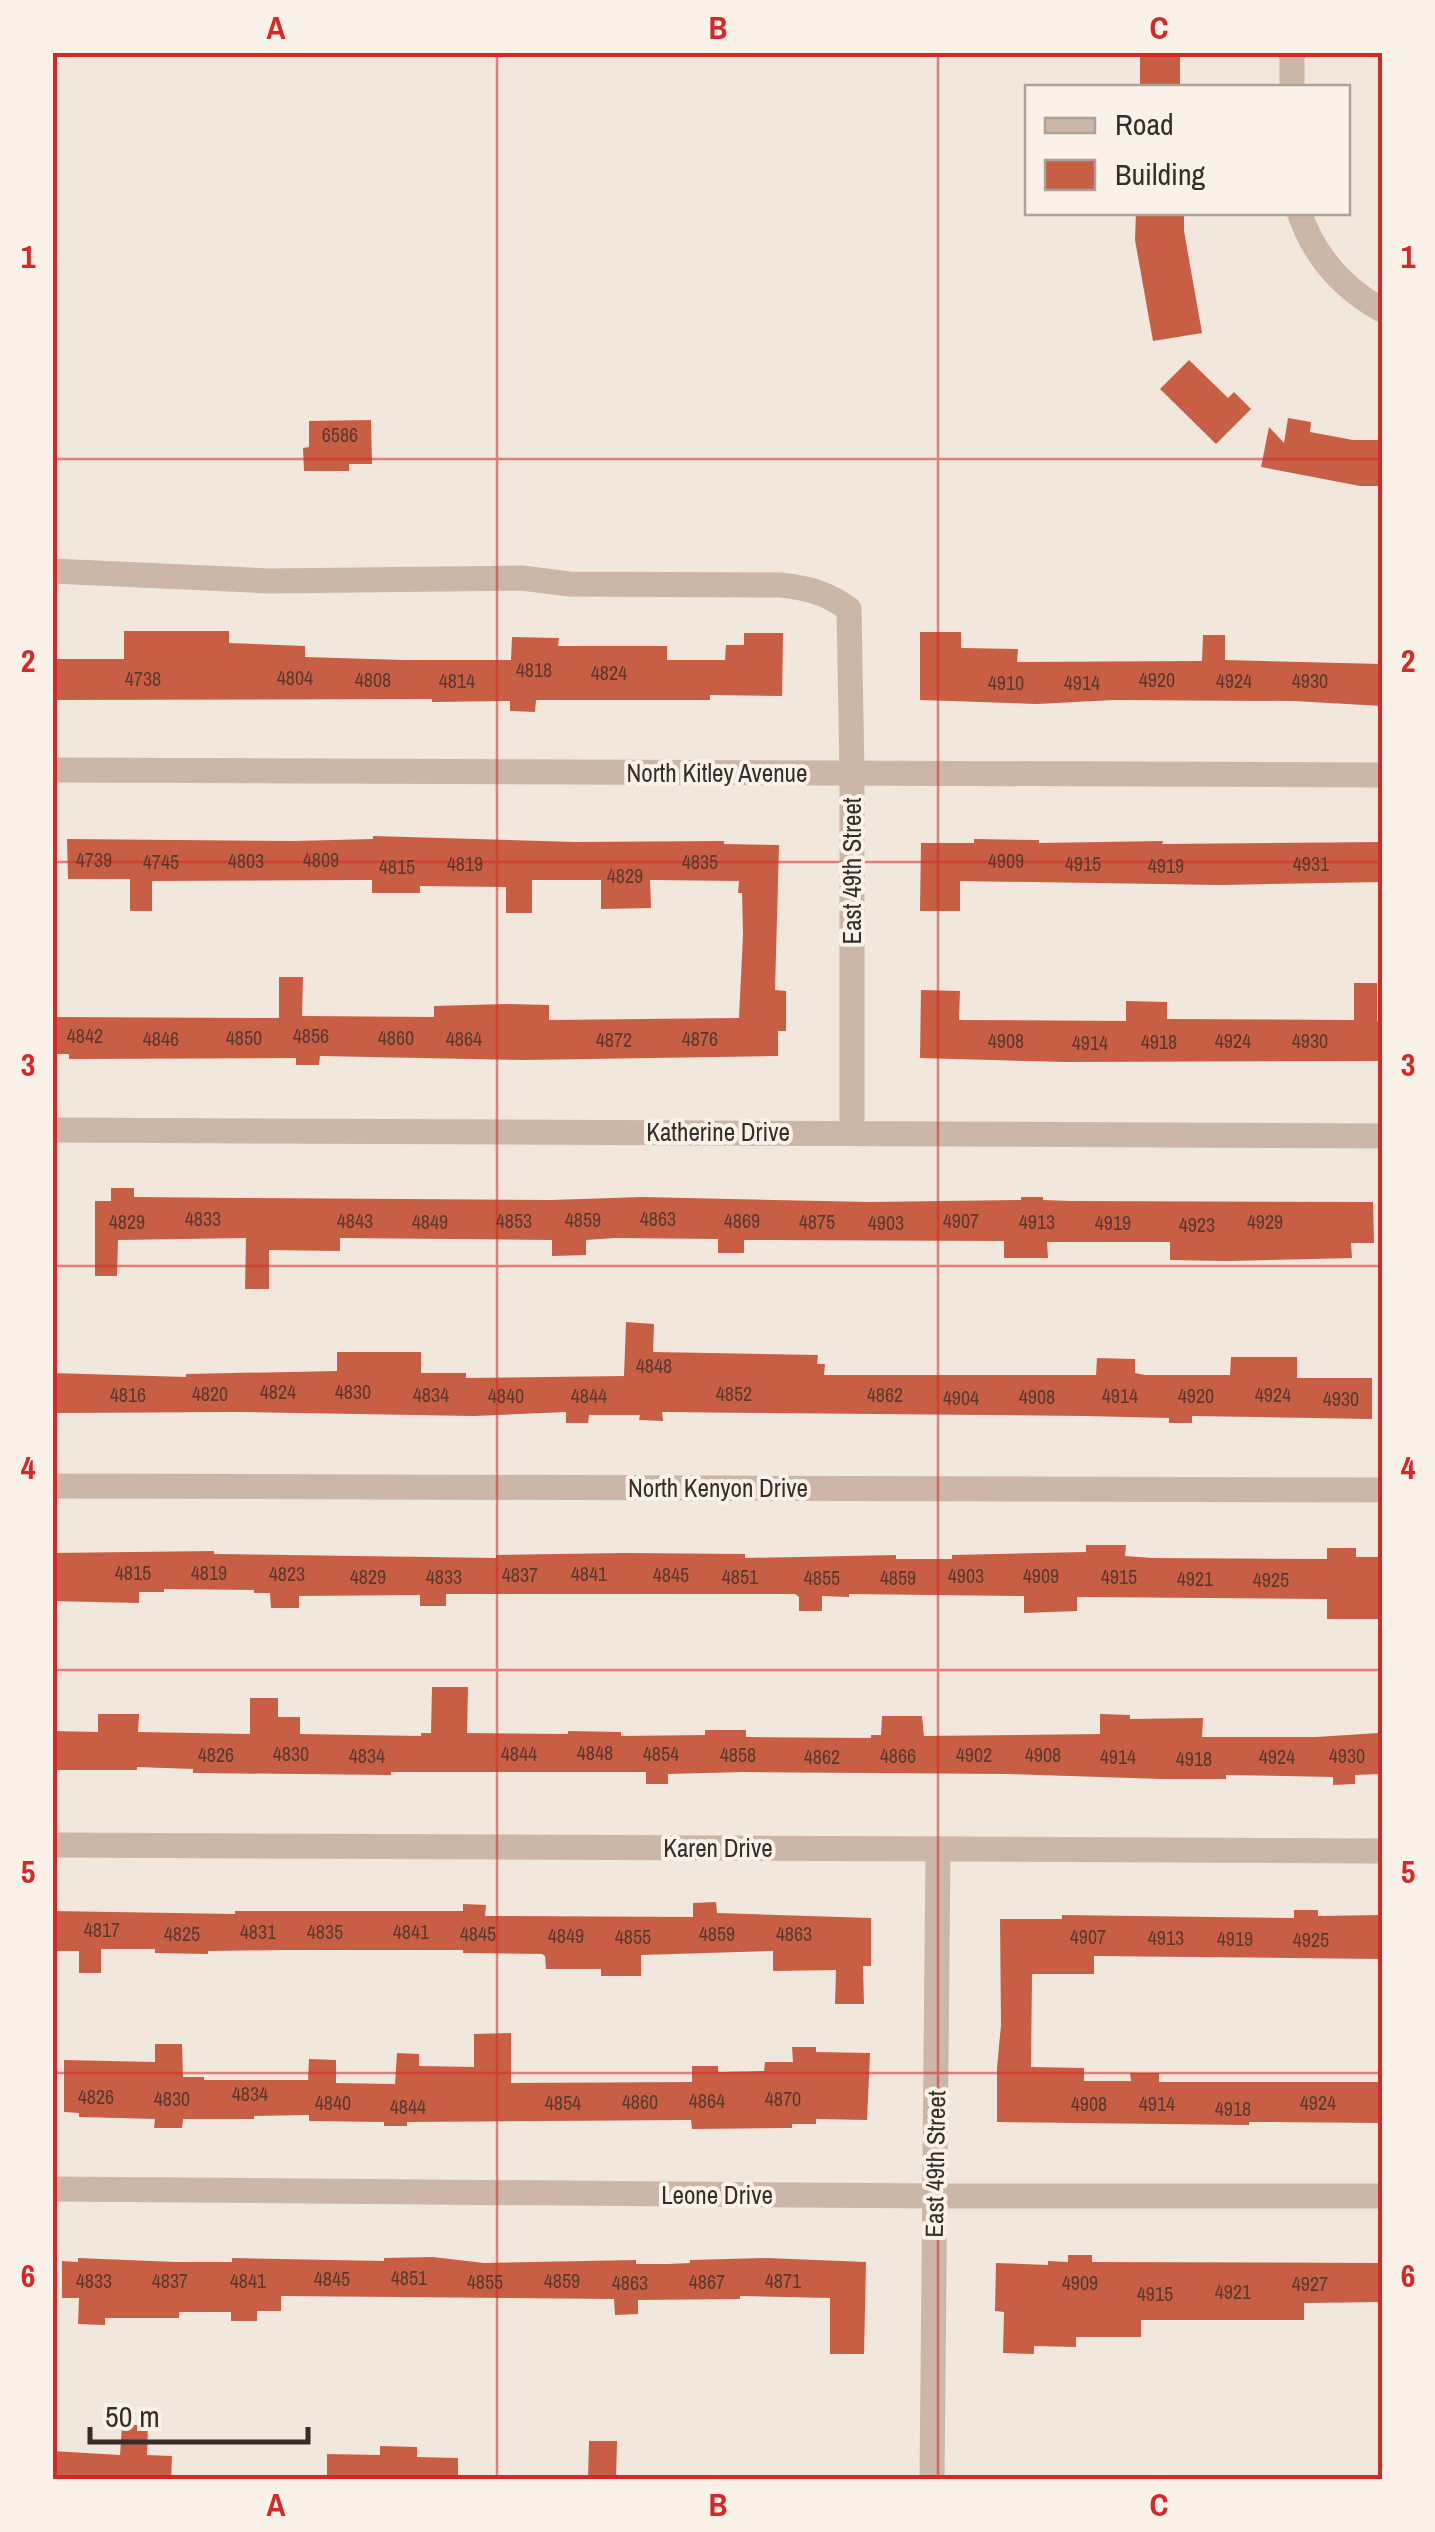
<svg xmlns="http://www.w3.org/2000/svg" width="1435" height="2532" viewBox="0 0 1435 2532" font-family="'Archivo Narrow',sans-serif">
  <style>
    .building { fill: #c85f45 }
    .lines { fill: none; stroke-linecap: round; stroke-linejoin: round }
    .minor { stroke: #cbb6a7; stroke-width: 25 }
    .grid { fill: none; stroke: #d62828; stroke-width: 2.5; stroke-opacity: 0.55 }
    .labels { text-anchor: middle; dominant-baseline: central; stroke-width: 8; stroke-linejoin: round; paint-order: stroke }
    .number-label { font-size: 20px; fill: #5b392f }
    .street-label { font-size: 25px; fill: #372c28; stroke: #faf1e8 }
    .neatline { fill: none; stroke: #d62828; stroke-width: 4 }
    .grid-label { font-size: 32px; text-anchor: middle; font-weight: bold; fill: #d62828 }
  </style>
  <rect width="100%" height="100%" fill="#f2e7dc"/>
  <g class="building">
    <rect x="1140" y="52" width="40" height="36"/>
    <polygon points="1136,212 1184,212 1184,231 1202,333 1153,341 1135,240"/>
    <polygon points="1189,360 1228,398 1234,392 1251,409 1216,444 1160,389"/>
    <polygon points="1288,418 1311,422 1310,432 1353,440 1382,440 1382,486 1360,486 1261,467 1269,427 1284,443"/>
    <polygon points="371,420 372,464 349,464 349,471 304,471 303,448 309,447 309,421"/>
    <polygon points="124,631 229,631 229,643 305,646 305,657 404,660 511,660 512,637 559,638 558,646 667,646 667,660 725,660 726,645 744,645 744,633 783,633 782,696 710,695 710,700 536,700 535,712 510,711 510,701 432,702 432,699 52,700 52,659 124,659"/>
    <polygon points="920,632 961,632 961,648 1018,649 1017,662 1202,661 1203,635 1225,635 1225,660 1382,664 1382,706 1294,701 1114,700 1037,704 920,700"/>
    <polygon points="373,836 575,842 724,841 724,844 779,845 775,990 786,991 786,1031 778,1031 778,1056 524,1060 320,1056 319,1065 296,1065 296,1058 69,1059 69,1054 53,1054 54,1017 279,1018 279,977 303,977 302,1016 434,1017 434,1006 506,1004 549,1005 549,1020 739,1018 743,935 742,893 738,893 739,881 650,880 651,908 601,909 601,880 532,880 532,913 506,913 506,887 420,886 420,893 372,893 372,880 152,881 152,911 130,911 130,879 68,879 67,839 294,841 373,839"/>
    <polygon points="974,839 1039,840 1039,843 1163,841 1162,844 1382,842 1382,882 1221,885 960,881 960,911 920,911 921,843 974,843"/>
    <polygon points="1354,983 1377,983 1377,1021 1382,1021 1382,1061 1066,1062 920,1058 921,990 960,991 959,1020 1126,1021 1126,1001 1167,1002 1167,1019 1354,1020"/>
    <polygon points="111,1188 134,1188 134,1197 246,1198 551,1200 642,1197 870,1202 1021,1200 1021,1197 1043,1197 1043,1200 1070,1201 1373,1202 1374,1243 1351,1243 1352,1258 1228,1261 1170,1260 1170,1242 1047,1242 1048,1258 1004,1258 1004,1241 744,1240 744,1253 718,1253 718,1239 615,1238 586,1240 586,1255 552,1256 552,1240 340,1238 340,1251 269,1250 269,1289 245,1289 246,1238 118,1240 117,1276 95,1276 95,1201 111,1201"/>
    <polygon points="626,1322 654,1324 653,1352 818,1355 817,1364 825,1364 824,1375 1096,1375 1097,1358 1135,1359 1135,1373 1145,1375 1230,1375 1231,1357 1297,1357 1297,1378 1372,1378 1372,1419 1192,1416 1192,1423 1169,1423 1169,1418 1085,1416 662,1412 663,1421 639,1420 640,1415 589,1415 588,1423 566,1423 566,1412 474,1416 234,1412 52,1413 52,1373 186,1377 186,1374 337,1371 337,1352 421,1352 421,1373 466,1373 466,1378 624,1376"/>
    <polygon points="1086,1545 1126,1545 1125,1556 1153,1558 1327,1559 1327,1548 1356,1548 1356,1557 1379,1557 1380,1619 1327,1619 1327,1599 1077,1597 1077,1611 1024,1613 1024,1596 849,1594 849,1597 822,1596 822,1611 799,1611 799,1597 795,1594 446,1594 446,1606 420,1606 420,1595 299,1596 299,1608 271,1608 270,1593 254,1593 254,1590 164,1589 164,1592 139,1592 139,1603 52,1601 52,1553 214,1551 214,1554 496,1558 496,1555 624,1553 745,1554 745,1558 896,1555 896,1559 952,1559 952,1555 1086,1552"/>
    <polygon points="432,1687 468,1687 467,1733 568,1734 568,1731 621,1732 621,1736 705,1735 705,1730 746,1730 746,1737 871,1738 871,1735 881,1735 882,1716 922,1716 924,1736 1100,1734 1100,1714 1130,1715 1130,1719 1203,1718 1202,1737 1316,1737 1378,1733 1379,1774 1355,1775 1355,1784 1333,1785 1333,1777 1226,1775 1226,1779 1162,1779 1009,1774 743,1772 668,1774 668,1784 646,1784 646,1772 391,1772 391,1775 193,1773 193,1769 137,1767 137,1770 52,1770 52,1731 98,1732 98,1714 139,1714 138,1732 250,1734 250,1698 278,1698 278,1717 300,1717 300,1734 421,1736 421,1733 431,1733"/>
    <polygon points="716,1902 717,1913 871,1918 871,1966 863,1966 864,2004 835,2004 836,1970 773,1971 773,1951 641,1955 641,1976 601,1976 601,1969 546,1969 545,1956 542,1954 463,1953 463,1950 282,1950 208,1951 208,1954 155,1953 155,1949 101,1949 101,1973 79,1973 79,1951 52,1951 52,1911 235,1914 235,1911 463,1911 463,1904 486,1905 485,1916 693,1917 693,1903"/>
    <polygon points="1294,1910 1318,1910 1318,1916 1382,1915 1382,1959 1094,1956 1094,1974 1032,1974 1031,2067 1084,2068 1084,2081 1131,2081 1130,2073 1159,2073 1159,2082 1382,2082 1382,2123 1266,2122 1249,2122 1249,2125 997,2122 997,2068 1001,2025 1000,1919 1062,1919 1062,1915 1294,1918"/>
    <polygon points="511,2033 511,2083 692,2082 692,2066 718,2066 718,2072 764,2071 765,2062 793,2062 792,2047 816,2047 816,2052 870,2053 867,2120 816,2119 816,2124 792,2124 792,2128 692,2129 691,2120 407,2122 407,2126 384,2126 384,2122 309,2121 309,2115 254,2116 254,2119 183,2119 182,2128 154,2128 155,2119 79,2117 79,2113 64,2112 64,2060 155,2062 155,2044 182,2044 183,2077 204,2077 204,2080 308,2080 309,2059 336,2060 336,2083 395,2084 397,2053 419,2054 419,2066 474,2067 474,2034"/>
    <polygon points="1068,2255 1092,2255 1092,2262 1382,2263 1382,2302 1304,2303 1304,2320 1141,2320 1141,2337 1076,2337 1076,2347 1034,2346 1034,2354 1003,2353 1004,2312 995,2311 996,2263 1048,2265 1048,2261 1068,2262"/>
    <polygon points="433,2257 484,2263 636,2260 636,2264 668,2264 690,2263 690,2260 767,2258 866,2262 864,2354 830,2354 830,2298 740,2296 740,2299 638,2300 638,2314 615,2315 614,2299 281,2296 281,2311 257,2311 257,2321 231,2321 231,2312 179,2312 179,2318 105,2318 105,2325 78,2324 79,2298 62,2298 62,2261 78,2262 78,2258 176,2262 232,2262 232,2258 384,2261 384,2258"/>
    <polygon points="122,2424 148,2426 147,2455 172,2456 171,2480 52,2480 52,2451 120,2455"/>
    <polygon points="589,2441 617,2441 616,2480 588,2480"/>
    <polygon points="380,2446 417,2447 417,2457 458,2458 458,2480 327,2480 327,2454 380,2455"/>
  </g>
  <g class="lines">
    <g class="minor">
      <polyline points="1292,88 1292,52"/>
      <path d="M1299,212C1314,256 1342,288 1382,310"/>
      <path d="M52,571L270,581L522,578L569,584L781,585C809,588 826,593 849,609L852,773V1133"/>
      <polyline points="52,770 1382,775"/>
      <polyline points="52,1130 1382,1136"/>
      <polyline points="52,1486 1382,1490"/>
      <polyline points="52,1845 1382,1851"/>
      <polyline points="52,2189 935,2196 1382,2196"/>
      <polyline points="932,2480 938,1849"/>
    </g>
  </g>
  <path class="grid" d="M497,52V2480M938,52V2480M52,459H1382M52,862H1382M52,1266H1382M52,1670H1382M52,2073H1382"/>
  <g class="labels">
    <g class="number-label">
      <text x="340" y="434">6586</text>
      <text x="534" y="669">4818</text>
      <text x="609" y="672">4824</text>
      <text x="295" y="677">4804</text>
      <text x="143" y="678">4738</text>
      <text x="373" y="679">4808</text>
      <text x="1157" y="679">4920</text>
      <text x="457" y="680">4814</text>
      <text x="1234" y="680">4924</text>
      <text x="1310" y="680">4930</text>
      <text x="1006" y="682">4910</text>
      <text x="1082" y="682">4914</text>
      <text x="94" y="859">4739</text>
      <text x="321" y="859">4809</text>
      <text x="246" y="860">4803</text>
      <text x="1006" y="860">4909</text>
      <text x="161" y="861">4745</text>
      <text x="700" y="861">4835</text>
      <text x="465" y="863">4819</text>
      <text x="1083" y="863">4915</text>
      <text x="1311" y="863">4931</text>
      <text x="1166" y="865">4919</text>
      <text x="397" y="866">4815</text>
      <text x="625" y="875">4829</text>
      <text x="85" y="1035">4842</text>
      <text x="311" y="1035">4856</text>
      <text x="244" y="1037">4850</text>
      <text x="396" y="1037">4860</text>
      <text x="161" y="1038">4846</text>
      <text x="464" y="1038">4864</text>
      <text x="700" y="1038">4876</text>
      <text x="614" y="1039">4872</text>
      <text x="1006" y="1040">4908</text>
      <text x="1233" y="1040">4924</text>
      <text x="1310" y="1040">4930</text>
      <text x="1159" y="1041">4918</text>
      <text x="1090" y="1042">4914</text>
      <text x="203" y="1218">4833</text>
      <text x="658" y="1218">4863</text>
      <text x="583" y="1219">4859</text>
      <text x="355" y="1220">4843</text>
      <text x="514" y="1220">4853</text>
      <text x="742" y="1220">4869</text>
      <text x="961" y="1220">4907</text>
      <text x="127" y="1221">4829</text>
      <text x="430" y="1221">4849</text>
      <text x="817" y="1221">4875</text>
      <text x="1037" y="1221">4913</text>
      <text x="1265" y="1221">4929</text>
      <text x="886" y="1222">4903</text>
      <text x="1113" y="1222">4919</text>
      <text x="1197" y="1224">4923</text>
      <text x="654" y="1365">4848</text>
      <text x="278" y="1391">4824</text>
      <text x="353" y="1391">4830</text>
      <text x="210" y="1393">4820</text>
      <text x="734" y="1393">4852</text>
      <text x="128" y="1394">4816</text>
      <text x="431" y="1394">4834</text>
      <text x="885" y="1394">4862</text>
      <text x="1273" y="1394">4924</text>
      <text x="506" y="1395">4840</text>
      <text x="589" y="1395">4844</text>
      <text x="1120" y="1395">4914</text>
      <text x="1196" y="1395">4920</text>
      <text x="1037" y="1396">4908</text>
      <text x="961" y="1397">4904</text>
      <text x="1341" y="1398">4930</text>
      <text x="133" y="1572">4815</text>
      <text x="209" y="1572">4819</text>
      <text x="287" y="1573">4823</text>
      <text x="589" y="1573">4841</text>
      <text x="520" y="1574">4837</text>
      <text x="671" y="1574">4845</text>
      <text x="966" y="1575">4903</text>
      <text x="1041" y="1575">4909</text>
      <text x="368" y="1576">4829</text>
      <text x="444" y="1576">4833</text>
      <text x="740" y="1576">4851</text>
      <text x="1119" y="1576">4915</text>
      <text x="822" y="1577">4855</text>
      <text x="898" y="1577">4859</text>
      <text x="1195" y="1578">4921</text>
      <text x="1271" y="1579">4925</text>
      <text x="595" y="1752">4848</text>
      <text x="291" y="1753">4830</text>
      <text x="519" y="1753">4844</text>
      <text x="661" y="1753">4854</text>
      <text x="216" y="1754">4826</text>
      <text x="738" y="1754">4858</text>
      <text x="974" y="1754">4902</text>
      <text x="1043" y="1754">4908</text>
      <text x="367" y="1755">4834</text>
      <text x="898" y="1755">4866</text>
      <text x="1347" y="1755">4930</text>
      <text x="822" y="1756">4862</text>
      <text x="1118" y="1756">4914</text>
      <text x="1277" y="1756">4924</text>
      <text x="1194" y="1758">4918</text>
      <text x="102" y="1929">4817</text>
      <text x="258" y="1931">4831</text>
      <text x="325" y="1931">4835</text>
      <text x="411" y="1931">4841</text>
      <text x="182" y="1933">4825</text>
      <text x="478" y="1933">4845</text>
      <text x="717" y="1933">4859</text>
      <text x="794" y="1933">4863</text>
      <text x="566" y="1935">4849</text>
      <text x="633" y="1936">4855</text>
      <text x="1088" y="1936">4907</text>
      <text x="1166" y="1937">4913</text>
      <text x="1235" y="1938">4919</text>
      <text x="1311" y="1939">4925</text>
      <text x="250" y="2093">4834</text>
      <text x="96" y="2096">4826</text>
      <text x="172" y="2098">4830</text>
      <text x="783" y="2098">4870</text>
      <text x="707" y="2100">4864</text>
      <text x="640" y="2101">4860</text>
      <text x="333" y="2102">4840</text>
      <text x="563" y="2102">4854</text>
      <text x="1318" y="2102">4924</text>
      <text x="1089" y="2103">4908</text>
      <text x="1157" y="2103">4914</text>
      <text x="408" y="2106">4844</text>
      <text x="1233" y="2108">4918</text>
      <text x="409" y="2277">4851</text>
      <text x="332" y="2278">4845</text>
      <text x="94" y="2280">4833</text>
      <text x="170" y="2280">4837</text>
      <text x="248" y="2280">4841</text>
      <text x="562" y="2280">4859</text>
      <text x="783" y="2280">4871</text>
      <text x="485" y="2281">4855</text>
      <text x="707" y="2281">4867</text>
      <text x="630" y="2282">4863</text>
      <text x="1080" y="2282">4909</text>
      <text x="1310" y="2283">4927</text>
      <text x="1233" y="2291">4921</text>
      <text x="1155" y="2293">4915</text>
    </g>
    <g class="street-label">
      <text x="717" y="773">North Kitley Avenue</text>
      <text transform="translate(852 871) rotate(-90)">East 49th Street</text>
      <text x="718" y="1132">Katherine Drive</text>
      <text x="718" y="1488">North Kenyon Drive</text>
      <text x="718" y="1848">Karen Drive</text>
      <text transform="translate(935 2164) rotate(-89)">East 49th Street</text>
      <text x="717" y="2195">Leone Drive</text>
    </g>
  </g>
  <rect width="1435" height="2532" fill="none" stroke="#faf1e8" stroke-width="110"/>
  <rect x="1025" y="85" width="325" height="130" fill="#faf1e8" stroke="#aca29b" stroke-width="2.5"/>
  <rect x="1045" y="118" width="50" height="15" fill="#cbb6a7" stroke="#aca29b" stroke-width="2.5"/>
  <text x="1115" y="135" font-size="30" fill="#372c28">Road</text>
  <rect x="1045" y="160" width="50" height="30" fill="#c85f45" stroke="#aca29b" stroke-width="2.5"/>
  <text x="1115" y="185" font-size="30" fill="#372c28">Building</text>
  <path d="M90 2427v15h218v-15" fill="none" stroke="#372c28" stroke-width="5"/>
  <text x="105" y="2427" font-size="30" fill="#372c28" stroke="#faf1e8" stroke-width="8" paint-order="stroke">50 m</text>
  <rect x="55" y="55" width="1325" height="2422" class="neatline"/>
  <g class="grid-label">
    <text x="276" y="39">A</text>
    <text x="718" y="39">B</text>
    <text x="1159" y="39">C</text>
    <text x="28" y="268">1</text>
    <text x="1408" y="268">1</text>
    <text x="28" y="672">2</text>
    <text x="1408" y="672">2</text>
    <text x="28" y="1076">3</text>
    <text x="1408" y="1076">3</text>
    <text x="28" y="1479">4</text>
    <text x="1408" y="1479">4</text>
    <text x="28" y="1883">5</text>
    <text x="1408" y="1883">5</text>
    <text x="28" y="2287">6</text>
    <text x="1408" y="2287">6</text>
    <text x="276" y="2516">A</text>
    <text x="718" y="2516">B</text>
    <text x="1159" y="2516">C</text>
  </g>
</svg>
